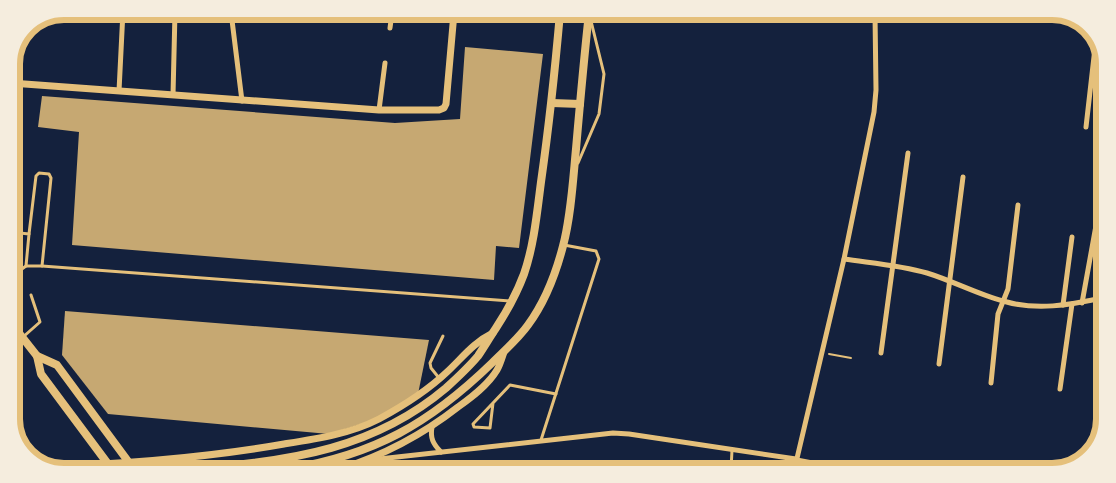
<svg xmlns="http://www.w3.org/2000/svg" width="1116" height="483" viewBox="0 0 1116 483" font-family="'DejaVu Sans',sans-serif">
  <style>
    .building { fill: #c6a872 }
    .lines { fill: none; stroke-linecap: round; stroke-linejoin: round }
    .path { stroke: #e5c07b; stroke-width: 2 }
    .service { stroke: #e5c07b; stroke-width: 3 }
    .minor { stroke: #e5c07b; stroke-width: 5 }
    .tertiary { stroke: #e5c07b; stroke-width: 7 }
    .secondary { stroke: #e5c07b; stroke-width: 8 }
    .rim { fill: none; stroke: #e5c07b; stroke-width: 6 }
  </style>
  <rect width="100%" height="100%" fill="#14213d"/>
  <g class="building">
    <polygon points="465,47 543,54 519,248 496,246 494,280 72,245 79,132 38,127 42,96 395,123 460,119"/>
    <polygon points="65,311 429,340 418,394 374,420 329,434 108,414 62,355"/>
  </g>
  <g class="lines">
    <polyline class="path" points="829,354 851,358"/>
    <g class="service">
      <polyline points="578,163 599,114 604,74 591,21"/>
      <polyline points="11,232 29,234 26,266"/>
      <polyline points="29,234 36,176 39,173 49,174 51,178 42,266"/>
      <polyline points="11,277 26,266 42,266 511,301"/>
      <polyline points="23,337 40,322 31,295"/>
      <polyline points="439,378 431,368 430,363 443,336"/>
      <polyline points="493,403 490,428 474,427 473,424 510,385 556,394"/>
      <polyline points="541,440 599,259 596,251 564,245"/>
      <polyline points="797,459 859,471"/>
      <polyline points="731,470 732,450"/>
    </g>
    <g class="minor">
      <polyline points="231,12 242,101"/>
      <polyline points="390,28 392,13"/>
      <polyline points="119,91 123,11"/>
      <polyline points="173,95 175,12"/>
      <polyline points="379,110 385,63"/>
      <polyline points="1086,127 1096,39"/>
      <path d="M844,259C871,263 900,265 927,273C953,281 977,294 1003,301C1036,311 1070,305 1102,298"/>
      <polyline points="1082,303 1097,220"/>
      <polyline points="1063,305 1072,237"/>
      <polyline points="881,353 908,153"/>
      <polyline points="1099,354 1102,334"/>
      <polyline points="939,364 963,177"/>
      <polyline points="991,383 998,314 1008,289 1018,205"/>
      <polyline points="1060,389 1072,304"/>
      <path d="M432,427C430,438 433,444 441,452"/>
      <polyline points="370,460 613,433 629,434 796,459"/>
      <polyline points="794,471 844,259 874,112 876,90 875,14"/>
    </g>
    <g class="tertiary">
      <polyline points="11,83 379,110 439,110 444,108 446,104 454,13"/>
      <path d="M43,467C123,464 205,458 284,444C316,439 350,434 379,419C403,406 427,391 447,372C463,357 473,343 493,333"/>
      <path d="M340,469C385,455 422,435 458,407C472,397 488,385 497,370C500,365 502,358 504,352"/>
    </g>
    <g class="secondary">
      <polyline points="552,103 580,104"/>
      <polyline points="11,323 37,356 41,374 111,468"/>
      <polyline points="37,356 57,365 133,468"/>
      <path d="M203,468C292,461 375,448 446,388C457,378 468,368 478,356C484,347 490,337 496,328C507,311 517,293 524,274C534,245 537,213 541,182C549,126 555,70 560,13"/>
      <path d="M288,469C374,455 429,424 492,363C504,351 518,339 528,325C545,302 556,273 563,246C571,216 573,180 576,149C580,103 584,58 589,13"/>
    </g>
  </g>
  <path d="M0 0H1116V483H0ZM64 20H1052A44 44 0 0 1 1096 64V419A44 44 0 0 1 1052 463H64A44 44 0 0 1 20 419V64A44 44 0 0 1 64 20Z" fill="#f5edde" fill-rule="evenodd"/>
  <path class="rim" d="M64 20H1052A44 44 0 0 1 1096 64V419A44 44 0 0 1 1052 463H64A44 44 0 0 1 20 419V64A44 44 0 0 1 64 20Z"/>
</svg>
